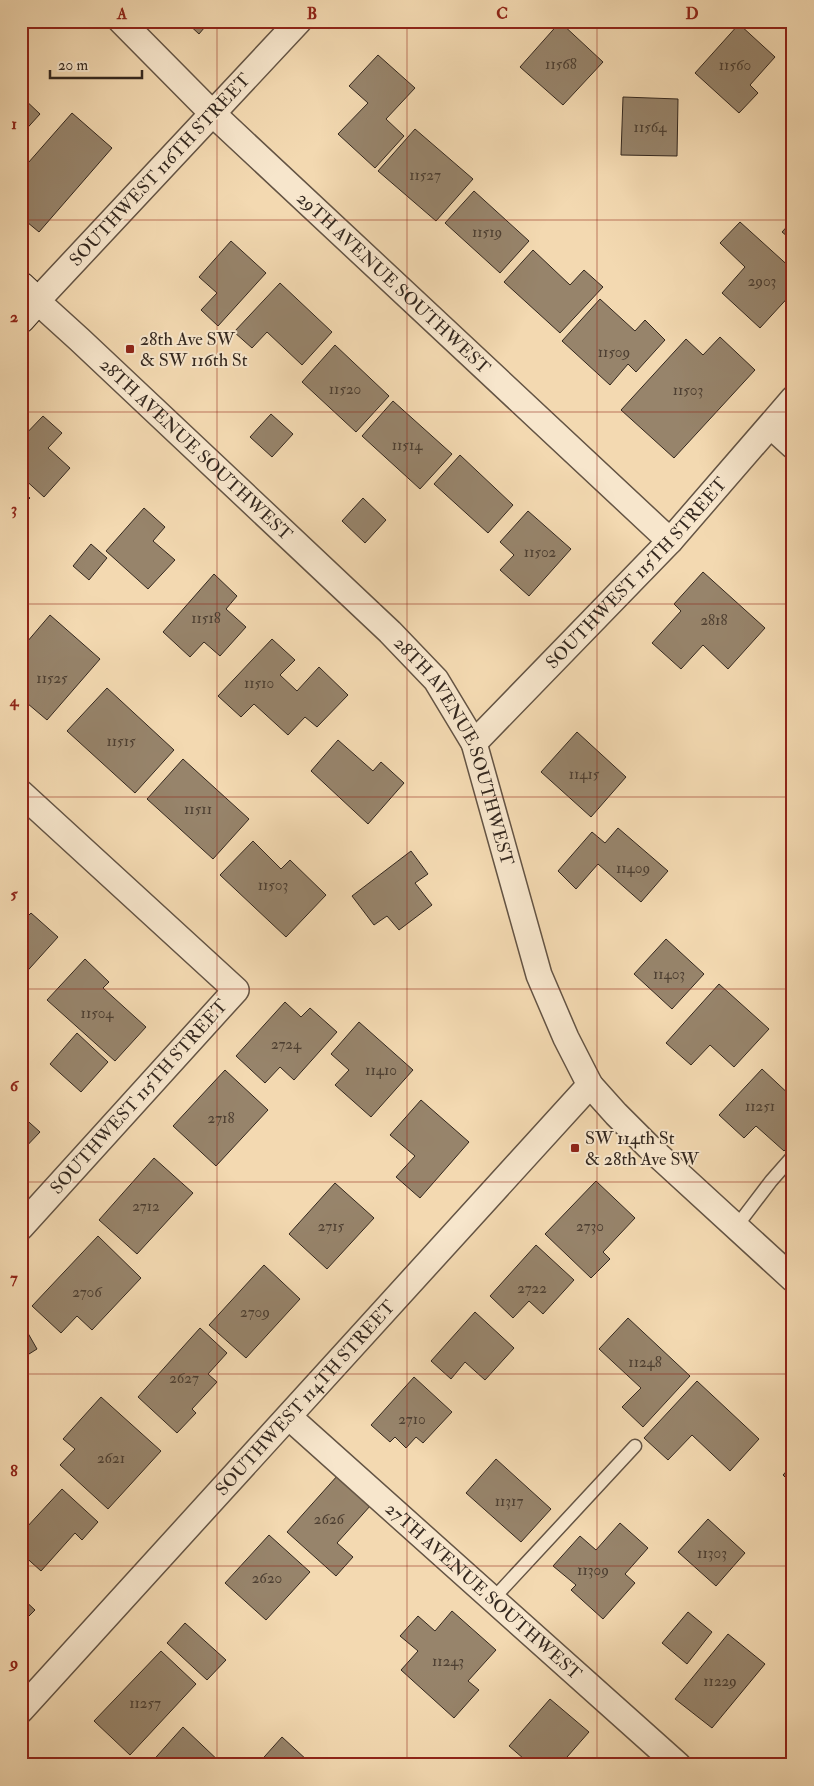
<svg xmlns="http://www.w3.org/2000/svg" width="814" height="1786" viewBox="0 0 814 1786" font-family="'IM FELL Double Pica',serif">
  <style>
    .building { fill: #97846b; stroke: #34281f }
    .lines { fill: none; stroke-linecap: round; stroke-linejoin: round }
    .lane-casing { stroke: #645444; stroke-width: 15 }
    .street-casing { stroke: #645444; stroke-width: 28 }
    .secondary-casing { stroke: #34281f; stroke-width: 30 }
    .lane { stroke: #f7e6cc; stroke-width: 12 }
    .street { stroke: #f7e6cc; stroke-width: 25 }
    .secondary { stroke: #f7e6cc; stroke-width: 28 }
    .grid { fill: none; stroke: #8f2418; stroke-width: 1; stroke-opacity: 0.55 }
    .poi-dot { fill: #8f2418; stroke: #f7e6cc; stroke-width: 2 }
    .labels { text-anchor: middle; dominant-baseline: central; stroke-width: 4; stroke-linejoin: round; paint-order: stroke }
    .number-label { font-size: 15px; fill: #4d3f32 }
    .street-label { font-size: 18px; fill: #34281f; stroke: #f7e6cc }
    .poi-label { font-size: 18px; fill: #34281f; stroke: #f7e6cc; text-anchor: start }
    .neatline { fill: none; stroke: #8f2418; stroke-width: 2 }
    .grid-label { font-size: 16px; text-anchor: middle; font-weight: bold; fill: #8f2418 }
  </style>
  <rect width="100%" height="100%" fill="#f3d9b1"/>
  <filter id="stains"><feTurbulence type="fractalNoise" baseFrequency=".004" numOctaves="4"/><feColorMatrix values="0 0 0 0 .2 0 0 0 0 .09 0 0 0 0 .02 0 0 0 .5 -.17"/></filter>
  <radialGradient id="worn" r=".72"><stop offset=".6" stop-color="#630" stop-opacity="0"/><stop offset="1" stop-color="#630" stop-opacity=".3"/></radialGradient>
  <g class="building">
    <polygon points="185,21 210,21 199,34"/>
    <polygon points="443,21 458,21 451,29"/>
    <polygon points="560,22 603,62 563,105 520,67"/>
    <polygon points="739,24 775,57 750,85 758,93 739,113 695,73"/>
    <polygon points="378,55 415,88 386,119 404,136 375,168 338,134 368,103 349,86"/>
    <polygon points="21,96 40,114 21,135"/>
    <polygon points="623,97 678,99 677,156 621,155"/>
    <polygon points="72,113 112,148 39,232 21,217 21,171"/>
    <polygon points="415,129 473,179 436,221 378,171"/>
    <polygon points="474,191 529,241 500,273 445,223"/>
    <polygon points="793,220 793,241 782,232"/>
    <polygon points="740,222 793,270 793,292 760,328 722,293 745,267 720,243"/>
    <polygon points="231,241 266,273 218,326 201,310 217,293 199,277"/>
    <polygon points="533,250 570,285 584,270 603,287 560,333 504,282"/>
    <polygon points="280,283 332,332 302,365 267,332 252,348 234,332"/>
    <polygon points="600,299 635,331 645,320 665,340 636,372 628,364 610,385 562,341"/>
    <polygon points="720,337 755,370 674,458 621,410 686,339 703,355"/>
    <polygon points="335,345 389,396 356,432 302,382"/>
    <polygon points="393,401 452,454 420,489 362,436"/>
    <polygon points="271,414 293,434 272,457 250,437"/>
    <polygon points="43,416 62,433 48,448 70,468 44,497 21,476 21,439"/>
    <polygon points="460,455 513,505 488,533 434,484"/>
    <polygon points="21,491 30,498 21,507"/>
    <polygon points="363,498 386,520 365,543 342,521"/>
    <polygon points="144,508 165,527 153,541 175,560 148,589 106,551"/>
    <polygon points="528,511 571,549 529,596 500,570 514,555 500,542"/>
    <polygon points="91,544 107,558 89,580 73,566"/>
    <polygon points="703,572 765,628 728,669 703,645 681,669 652,643 681,611 674,604"/>
    <polygon points="214,574 237,596 226,609 246,627 220,656 204,642 190,657 163,632"/>
    <polygon points="50,615 100,659 47,720 21,698 21,649"/>
    <polygon points="793,633 793,645 786,640"/>
    <polygon points="272,639 295,660 280,675 297,691 319,667 348,695 317,727 305,717 288,735 254,704 241,717 218,696"/>
    <polygon points="107,688 174,750 135,793 67,731"/>
    <polygon points="577,732 626,777 591,817 541,772"/>
    <polygon points="338,740 373,771 381,762 404,783 368,824 311,771"/>
    <polygon points="183,759 249,819 213,859 147,799"/>
    <polygon points="618,828 668,871 641,902 598,864 576,889 558,871 592,832 605,843"/>
    <polygon points="253,841 281,869 290,860 326,895 286,937 220,875"/>
    <polygon points="411,851 428,874 415,883 432,905 399,930 387,916 374,925 352,896"/>
    <polygon points="31,913 58,937 21,978 21,923"/>
    <polygon points="666,939 704,974 672,1009 634,974"/>
    <polygon points="85,959 109,982 103,988 146,1027 115,1061 47,1000"/>
    <polygon points="719,984 769,1029 734,1067 710,1045 691,1065 666,1043"/>
    <polygon points="285,1002 301,1017 310,1008 337,1032 294,1080 280,1067 265,1083 236,1056"/>
    <polygon points="359,1022 413,1070 371,1117 335,1085 349,1070 331,1054"/>
    <polygon points="77,1033 108,1062 81,1092 50,1064"/>
    <polygon points="762,1069 793,1098 793,1142 784,1151 756,1126 744,1138 719,1115"/>
    <polygon points="225,1070 268,1110 216,1166 173,1126"/>
    <polygon points="421,1100 469,1142 420,1198 396,1177 415,1156 390,1135"/>
    <polygon points="21,1115 40,1132 21,1152"/>
    <polygon points="154,1158 193,1193 137,1254 99,1220"/>
    <polygon points="793,1168 793,1181 787,1175"/>
    <polygon points="596,1181 635,1218 603,1252 610,1259 591,1278 545,1234"/>
    <polygon points="335,1183 374,1218 327,1269 289,1234"/>
    <polygon points="98,1236 141,1278 92,1330 77,1316 61,1333 32,1306"/>
    <polygon points="536,1245 574,1280 543,1314 529,1301 513,1318 490,1296"/>
    <polygon points="264,1265 300,1299 246,1358 209,1325"/>
    <polygon points="475,1312 514,1348 485,1380 465,1362 451,1379 431,1361"/>
    <polygon points="628,1318 690,1376 643,1427 622,1407 641,1388 599,1349"/>
    <polygon points="21,1321 37,1349 21,1359"/>
    <polygon points="200,1328 227,1353 208,1374 217,1382 192,1409 196,1413 177,1433 138,1397"/>
    <polygon points="414,1377 452,1412 423,1443 416,1437 406,1448 395,1437 390,1442 371,1425"/>
    <polygon points="697,1381 759,1439 730,1471 692,1435 668,1460 644,1438"/>
    <polygon points="101,1397 161,1451 108,1509 60,1465 75,1449 63,1439"/>
    <polygon points="496,1459 551,1509 521,1542 466,1493"/>
    <polygon points="793,1464 793,1485 783,1475"/>
    <polygon points="338,1475 371,1505 337,1543 353,1557 336,1576 287,1532"/>
    <polygon points="62,1489 98,1522 82,1540 75,1533 41,1571 21,1553 21,1524 26,1528"/>
    <polygon points="708,1519 745,1553 716,1586 678,1552"/>
    <polygon points="620,1523 648,1548 625,1574 635,1583 603,1619 571,1590 576,1585 553,1566 580,1536 596,1550"/>
    <polygon points="269,1535 310,1572 266,1620 225,1583"/>
    <polygon points="21,1597 35,1610 21,1624"/>
    <polygon points="452,1611 496,1650 468,1681 479,1690 454,1718 401,1670 418,1651 400,1636 418,1616 435,1631"/>
    <polygon points="688,1612 712,1632 687,1664 662,1643"/>
    <polygon points="185,1623 226,1660 207,1680 167,1643"/>
    <polygon points="728,1634 765,1664 712,1728 675,1699"/>
    <polygon points="161,1651 196,1684 130,1755 94,1721"/>
    <polygon points="550,1699 589,1732 560,1765 531,1765 509,1746"/>
    <polygon points="183,1727 223,1765 149,1765"/>
    <polygon points="282,1737 308,1761 304,1765 257,1765"/>
  </g>
  <g class="lines">
    <defs>
      <g id="lane">
        <polyline points="736,1227 771,1181 793,1156"/>
        <polyline points="493,1599 635,1446"/>
      </g>
      <g id="street">
        <path id="s1" d="M121,21L212,113L670,541"/>
        <path id="s2" d="M299,21L37,301L80,340L390,632L436,680L474,743L539,975L566,1038L590,1085L616,1114L649,1147L793,1279"/>
        <polyline points="771,426 793,446"/>
        <path id="s3" d="M474,743L670,541L793,399"/>
        <polyline points="21,793 236,990 21,1227"/>
        <path id="s4" d="M289,1417L678,1765"/>
        <path id="s5" d="M21,1710L590,1085"/>
      </g>
      <polyline id="secondary" points="21,286 37,301 21,319"/>
    </defs>
    <use href="#lane" class="lane-casing"/>
    <use href="#street" class="street-casing"/>
    <use href="#secondary" class="secondary-casing"/>
    <use href="#lane" class="lane"/>
    <use href="#street" class="street"/>
    <use href="#secondary" class="secondary"/>
  </g>
  <path class="grid" d="M217,21V1765M407,21V1765M597,21V1765M21,220H793M21,412H793M21,604H793M21,797H793M21,989H793M21,1182H793M21,1374H793M21,1566H793"/>
  <g class="poi-dot">
    <rect x="125" y="344" width="10" height="10" rx="2.5"/>
    <rect x="570" y="1143" width="10" height="10" rx="2.5"/>
  </g>
  <g class="labels">
    <g class="number-label">
      <text x="561" y="64">11568</text>
      <text x="735" y="65">11560</text>
      <text x="650" y="127">11564</text>
      <text x="425" y="175">11527</text>
      <text x="487" y="232">11519</text>
      <text x="762" y="281">2903</text>
      <text x="614" y="352">11509</text>
      <text x="345" y="389">11520</text>
      <text x="688" y="390">11503</text>
      <text x="407" y="445">11514</text>
      <text x="540" y="552">11502</text>
      <text x="206" y="618">11518</text>
      <text x="714" y="620">2818</text>
      <text x="52" y="678">11525</text>
      <text x="259" y="683">11510</text>
      <text x="121" y="741">11515</text>
      <text x="584" y="774">11415</text>
      <text x="198" y="809">11511</text>
      <text x="633" y="868">11409</text>
      <text x="273" y="885">11503</text>
      <text x="669" y="974">11403</text>
      <text x="97" y="1013">11504</text>
      <text x="286" y="1044">2724</text>
      <text x="381" y="1070">11410</text>
      <text x="760" y="1106">11251</text>
      <text x="221" y="1118">2718</text>
      <text x="146" y="1206">2712</text>
      <text x="331" y="1226">2715</text>
      <text x="590" y="1226">2730</text>
      <text x="532" y="1288">2722</text>
      <text x="87" y="1292">2706</text>
      <text x="255" y="1312">2709</text>
      <text x="645" y="1362">11248</text>
      <text x="184" y="1378">2627</text>
      <text x="412" y="1419">2710</text>
      <text x="111" y="1458">2621</text>
      <text x="509" y="1501">11317</text>
      <text x="329" y="1519">2626</text>
      <text x="712" y="1553">11303</text>
      <text x="593" y="1570">11309</text>
      <text x="267" y="1578">2620</text>
      <text x="448" y="1661">11243</text>
      <text x="720" y="1681">11229</text>
      <text x="145" y="1703">11257</text>
    </g>
    <g class="street-label">
      <text transform="translate(160 170) rotate(-47)">SOUTHWEST 116TH STREET</text>
      <text stroke="none"><textPath href="#s1" startOffset="378">29TH AVENUE SOUTHWEST</textPath></text>
      <text stroke="none"><textPath href="#s2" startOffset="601">28TH AVENUE SOUTHWEST</textPath></text>
      <text stroke="none"><textPath href="#s3" startOffset="235">SOUTHWEST 115TH STREET</textPath></text>
      <text stroke="none"><textPath href="#s2" startOffset="1006">28TH AVENUE SOUTHWEST</textPath></text>
      <text transform="translate(139 1097) rotate(-48)">SOUTHWEST 115TH STREET</text>
      <text stroke="none"><textPath href="#s5" startOffset="422">SOUTHWEST 114TH STREET</textPath></text>
      <text stroke="none"><textPath href="#s4" startOffset="261">27TH AVENUE SOUTHWEST</textPath></text>
    </g>
    <g class="poi-label">
      <text x="140" y="339">28th Ave SW<tspan x="140" dy="21">&amp; SW 116th St</tspan></text>
      <text x="585" y="1138">SW 114th St<tspan x="585" dy="21">&amp; 28th Ave SW</tspan></text>
    </g>
  </g>
  <rect width="814" height="1786" fill="none" stroke="#f3d9b1" stroke-width="55"/>
  <path d="M50 70v8h92v-8" fill="none" stroke="#34281f" stroke-width="2.5"/>
  <text x="58" y="70" font-size="15" fill="#34281f" stroke="#f7e6cc" stroke-width="4" paint-order="stroke">20 m</text>
  <rect x="28" y="28" width="758" height="1730" class="neatline"/>
  <g class="grid-label">
    <text x="122" y="19">A</text>
    <text x="312" y="19">B</text>
    <text x="502" y="19">C</text>
    <text x="692" y="19">D</text>
    <text x="14" y="129">1</text>
    <text x="14" y="322">2</text>
    <text x="14" y="514">3</text>
    <text x="14" y="706">4</text>
    <text x="14" y="899">5</text>
    <text x="14" y="1091">6</text>
    <text x="14" y="1283">7</text>
    <text x="14" y="1476">8</text>
    <text x="14" y="1668">9</text>
  </g>
  <rect width="100%" height="100%" filter="url(#stains)"/>
  <rect width="100%" height="100%" fill="url(#worn)"/>
</svg>
